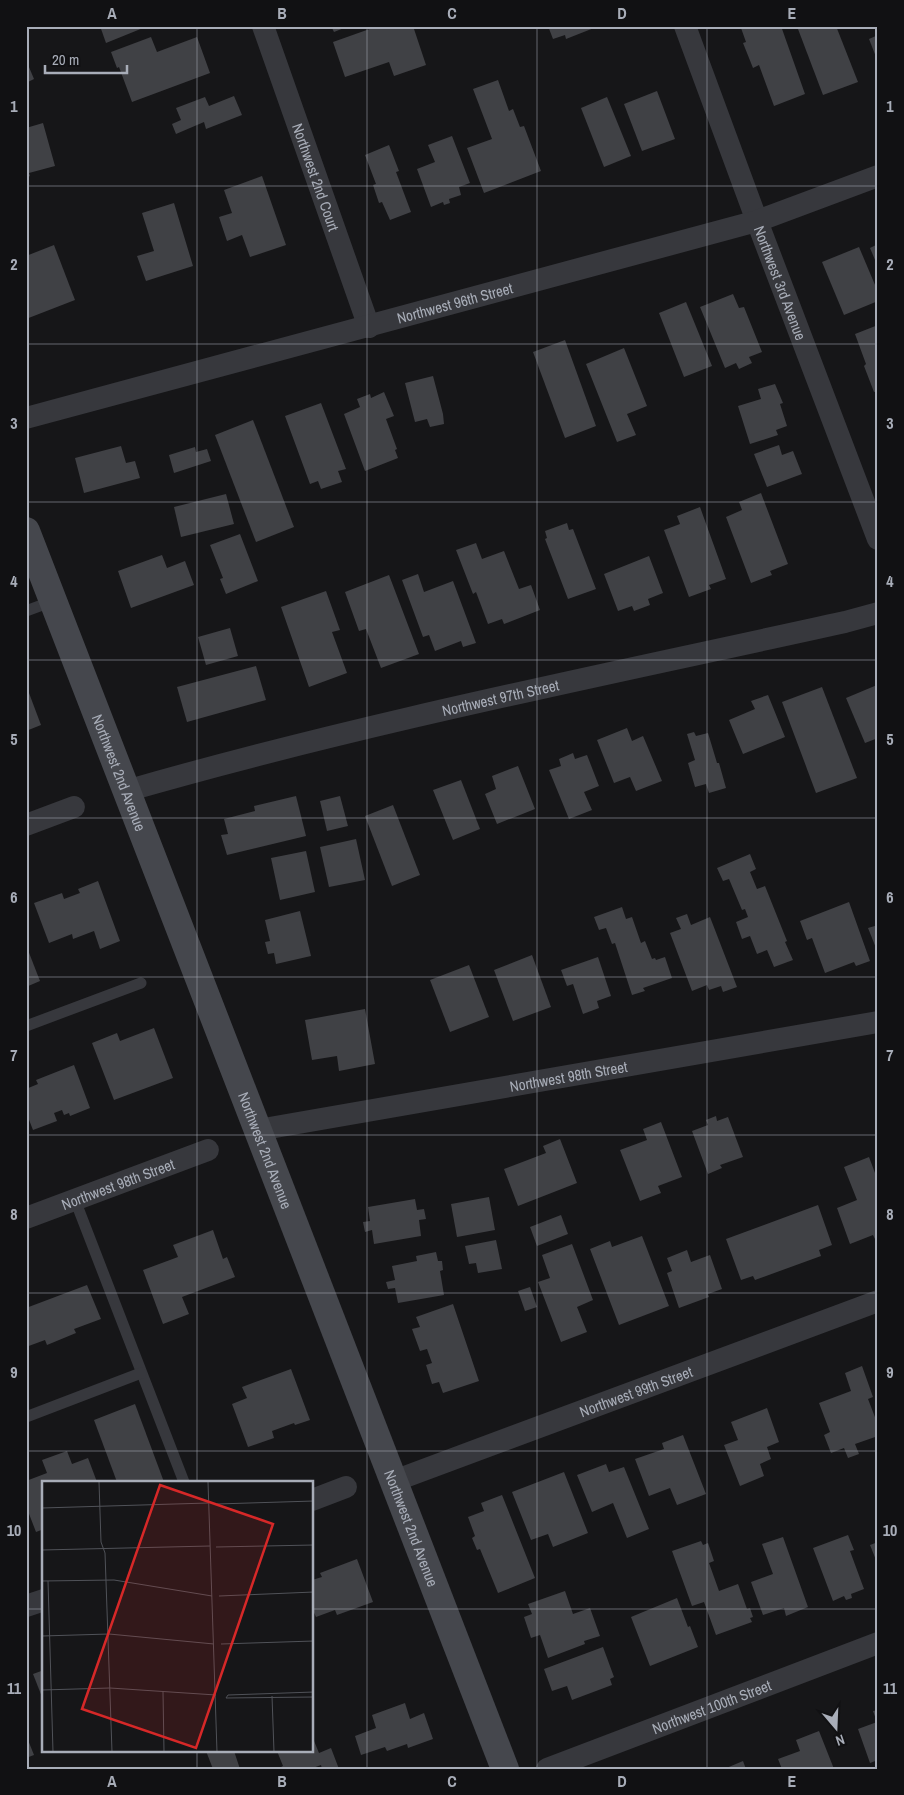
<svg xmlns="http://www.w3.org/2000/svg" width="904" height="1795" viewBox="0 0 904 1795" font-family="'Archivo Narrow',sans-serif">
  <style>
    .building { fill: #404145 }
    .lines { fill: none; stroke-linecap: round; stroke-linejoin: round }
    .lane { stroke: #37383d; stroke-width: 11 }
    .street { stroke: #37383d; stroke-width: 22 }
    .secondary { stroke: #45474d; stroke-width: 28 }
    .grid { fill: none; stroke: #a8adb8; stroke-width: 1; stroke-opacity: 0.55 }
    .labels { text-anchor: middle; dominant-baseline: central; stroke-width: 5; stroke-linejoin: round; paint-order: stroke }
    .street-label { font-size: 15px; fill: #a8adb8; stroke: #111113 }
    .inset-road { fill: none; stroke: #505258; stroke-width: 1 }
    .view { fill: #d62828; fill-opacity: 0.15; stroke: #d62828; stroke-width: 2.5 }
    .inset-edge { fill: none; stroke: #a8adb8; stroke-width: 2.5 }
    .neatline { fill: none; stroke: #a8adb8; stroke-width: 2 }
    .grid-label { font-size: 16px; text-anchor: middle; font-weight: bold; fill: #a8adb8 }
  </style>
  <rect width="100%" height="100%" fill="#161618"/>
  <g class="building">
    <polygon points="100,26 148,26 106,43"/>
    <polygon points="331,26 349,26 334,32"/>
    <polygon points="378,26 413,26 426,65 394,76 389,62 345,77 333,42"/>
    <polygon points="548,26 599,26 566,39 565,35 553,39"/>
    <polygon points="745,26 781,26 805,94 774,106 759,65 753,68 743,43 746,42 741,28"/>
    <polygon points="806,26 836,26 858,82 823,95 798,29"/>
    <polygon points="878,35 878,62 869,39"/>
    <polygon points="151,37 157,52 197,37 210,73 132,102 119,67 117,68 111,52"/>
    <polygon points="26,60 34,79 26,83"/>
    <polygon points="498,80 509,111 513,109 520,127 524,126 541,171 484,193 467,148 492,139 473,89"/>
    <polygon points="657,91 675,139 642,151 624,104"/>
    <polygon points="234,96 242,115 206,129 204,122 176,134 172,124 181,120 176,108 205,97 209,106"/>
    <polygon points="607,97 631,156 604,167 581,108"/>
    <polygon points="43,123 55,166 29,173 30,176 26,178 26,128"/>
    <polygon points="452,136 470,183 459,187 461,195 449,199 450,203 444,205 443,202 431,207 417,169 435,162 428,145"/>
    <polygon points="389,145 399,171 396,172 411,212 390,220 382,202 379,203 373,185 376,184 365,155"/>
    <polygon points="262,176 286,245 250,257 242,235 227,241 219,217 232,213 224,190"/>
    <polygon points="174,203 193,266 146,281 137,256 154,251 142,213"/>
    <polygon points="878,244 878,267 870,248"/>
    <polygon points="54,245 75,300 26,319 26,256"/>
    <polygon points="859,247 878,292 878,301 844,315 822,262"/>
    <polygon points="733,294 739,308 744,307 762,352 749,357 752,363 739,369 736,363 725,368 700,307"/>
    <polygon points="686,302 712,366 684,377 659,313"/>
    <polygon points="878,325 878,391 874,392 864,366 866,364 855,334"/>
    <polygon points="565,340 596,426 565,438 533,352"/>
    <polygon points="624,348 647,406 627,414 636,435 617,442 586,364"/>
    <polygon points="433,376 443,414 444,424 430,427 427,419 415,422 405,383"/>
    <polygon points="775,384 783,403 780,404 787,426 776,430 778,435 750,444 738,406 761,399 758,389"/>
    <polygon points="384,392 394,416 386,419 397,449 395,450 398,458 365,471 344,414 360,407 357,399 370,394 371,398"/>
    <polygon points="321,403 346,469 338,471 342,482 321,489 318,481 310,484 285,416"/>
    <polygon points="253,420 294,527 256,542 215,435"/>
    <polygon points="779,445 782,455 793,451 802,474 767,487 754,454"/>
    <polygon points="121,446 126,463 135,461 140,478 84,493 75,458"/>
    <polygon points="195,447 196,452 207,449 211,461 174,473 169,455"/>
    <polygon points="761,493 788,564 770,571 772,575 751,583 726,517 742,510 739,502"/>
    <polygon points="226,494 234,524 181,537 174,507"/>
    <polygon points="700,507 726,579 709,585 711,589 689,597 664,530 680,524 677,516"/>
    <polygon points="567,523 569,530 573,529 596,589 568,599 545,539 547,538 545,531"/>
    <polygon points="240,534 258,581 226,594 220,579 223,578 210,545"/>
    <polygon points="476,543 482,559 504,551 519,589 531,585 540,610 504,624 502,619 488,624 476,592 473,594 456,550"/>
    <polygon points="162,555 167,568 185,561 194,585 131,608 118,571"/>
    <polygon points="649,556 663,593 648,599 650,605 634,611 632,606 618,611 604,574"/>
    <polygon points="418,574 424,592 453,581 476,643 463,647 461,641 435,651 429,635 423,637 402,580"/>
    <polygon points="389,575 419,654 381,668 366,629 359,631 345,592"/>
    <polygon points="326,591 340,630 332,632 347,673 309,687 281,607"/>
    <polygon points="230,628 238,656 206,665 198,637"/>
    <polygon points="256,666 266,700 187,722 177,687"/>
    <polygon points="26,685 41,725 26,731"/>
    <polygon points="877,685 878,738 865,743 846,698"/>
    <polygon points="822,687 857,778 816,793 782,702"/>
    <polygon points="768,695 785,737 743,754 729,720 755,709 751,701"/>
    <polygon points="627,728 632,741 643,736 662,781 636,791 630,777 614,783 597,740"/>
    <polygon points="694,732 696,736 708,733 717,763 719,763 726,788 709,793 706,784 695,787 688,763 695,760 687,734"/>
    <polygon points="573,753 575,759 587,755 599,786 584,792 592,810 569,819 549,770 561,766 559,759"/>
    <polygon points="518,766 535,809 497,824 485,794 496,789 492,776"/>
    <polygon points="461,780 480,829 453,840 433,790"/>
    <polygon points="296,796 306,836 227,855 221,835 228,834 224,819 255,811 254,806"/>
    <polygon points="340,796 348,826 327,831 320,801"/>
    <polygon points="393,805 420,875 392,886 365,816"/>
    <polygon points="356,839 365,880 329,887 320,847"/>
    <polygon points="306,851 315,892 280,900 271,858"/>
    <polygon points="750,854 756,869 750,872 757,889 765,886 787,941 785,942 793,960 774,967 767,950 757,954 750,936 742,939 736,922 748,917 745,909 742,910 729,879 723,881 717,868"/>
    <polygon points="98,881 120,941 100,949 94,931 73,939 72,934 49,943 34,903 62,893 64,899 80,893 78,889"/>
    <polygon points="849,902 870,961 856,966 854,962 825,973 812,938 807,940 800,921"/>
    <polygon points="622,907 626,919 632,917 641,943 645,941 652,959 655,958 656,960 665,957 672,978 643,988 645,991 632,995 615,943 612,944 606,928 599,930 594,917"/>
    <polygon points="300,911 311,956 276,964 274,953 268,954 265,942 270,941 265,920"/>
    <polygon points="687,914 691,925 710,917 737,987 723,992 721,986 709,990 707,985 692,991 670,933 681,929 676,918"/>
    <polygon points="878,925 878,953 868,928"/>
    <polygon points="26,945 40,981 26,987"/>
    <polygon points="532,955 551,1007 513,1021 494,970"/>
    <polygon points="598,957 611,996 597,1001 599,1008 583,1014 573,984 567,986 561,970"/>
    <polygon points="469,965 489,1017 450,1032 430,980"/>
    <polygon points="365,1009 375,1064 339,1071 337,1056 312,1060 305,1020"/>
    <polygon points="154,1028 173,1078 114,1100 92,1043 117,1033 120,1041"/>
    <polygon points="74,1065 90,1108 70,1116 69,1113 64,1115 62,1110 54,1113 57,1121 33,1130 26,1112 26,1089 38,1084 36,1080"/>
    <polygon points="716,1116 717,1121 728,1117 743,1157 720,1165 722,1168 708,1174 692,1131 708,1125 706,1120"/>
    <polygon points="661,1122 682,1177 658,1186 661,1193 640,1201 620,1150 647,1140 643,1129"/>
    <polygon points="560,1139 577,1183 518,1206 504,1169 546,1153 543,1146"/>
    <polygon points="869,1157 878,1181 878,1245 873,1235 850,1244 837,1208 857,1200 844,1167"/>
    <polygon points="489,1197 495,1230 457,1237 451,1204"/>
    <polygon points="415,1199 417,1210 424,1209 426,1219 419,1220 421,1236 374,1244 372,1230 365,1232 363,1222 370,1221 368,1207"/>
    <polygon points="818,1205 832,1245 819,1250 821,1256 755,1280 753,1276 741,1280 726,1239"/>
    <polygon points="561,1215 568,1234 537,1246 530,1227"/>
    <polygon points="213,1230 223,1259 227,1257 235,1277 182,1297 189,1314 163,1324 143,1270 178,1257 173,1245"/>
    <polygon points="642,1236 669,1306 619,1325 590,1249 610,1241 612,1247"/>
    <polygon points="496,1240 502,1269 478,1273 476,1263 469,1264 465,1246"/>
    <polygon points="572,1244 593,1300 577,1307 587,1332 561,1342 538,1282 550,1278 542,1255"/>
    <polygon points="687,1250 691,1262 710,1255 722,1289 708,1294 709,1297 679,1308 667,1273 672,1271 667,1258"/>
    <polygon points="436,1252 438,1261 442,1261 443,1270 440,1271 444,1295 398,1303 395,1288 388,1289 386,1282 395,1280 392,1266 417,1261 416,1256"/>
    <polygon points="87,1285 101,1319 74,1329 76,1333 47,1345 45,1340 26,1347 26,1308"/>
    <polygon points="530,1287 537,1307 525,1311 518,1291"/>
    <polygon points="453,1304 479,1381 443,1393 439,1382 432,1384 426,1365 432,1363 427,1349 420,1351 412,1329 420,1327 416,1317"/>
    <polygon points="862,1366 873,1397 868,1399 878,1425 878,1436 855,1444 859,1454 848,1458 844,1448 831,1453 824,1435 830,1432 819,1403 851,1391 845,1373"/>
    <polygon points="291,1369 310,1420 295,1425 294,1423 272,1431 274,1438 248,1447 232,1404 247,1398 242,1387"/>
    <polygon points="135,1404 164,1482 117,1482 94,1420"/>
    <polygon points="767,1408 779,1442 767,1447 771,1459 760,1464 764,1476 740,1486 724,1445 738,1440 731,1422"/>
    <polygon points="683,1435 706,1494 677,1505 670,1488 649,1496 635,1459 664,1449 662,1443"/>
    <polygon points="67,1451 72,1464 88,1458 97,1482 44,1482 44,1529 36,1532 26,1506 26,1481 47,1473 42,1460"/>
    <polygon points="606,1464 609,1472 624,1467 649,1529 627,1538 613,1503 592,1512 577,1475"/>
    <polygon points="564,1472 588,1533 553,1547 548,1534 531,1540 512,1492"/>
    <polygon points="502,1495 535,1578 498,1593 480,1549 477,1550 472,1538 475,1536 468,1517 484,1511 481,1503"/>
    <polygon points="848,1535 854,1550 850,1551 864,1589 851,1594 852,1598 846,1600 844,1596 833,1601 813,1548"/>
    <polygon points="783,1537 808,1607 786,1616 784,1608 763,1615 751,1582 773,1574 762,1544"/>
    <polygon points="701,1541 703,1545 708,1543 714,1561 709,1563 719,1591 738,1584 747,1609 750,1608 753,1617 750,1618 752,1622 716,1635 704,1602 692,1606 672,1551"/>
    <polygon points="878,1542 878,1565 870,1545"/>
    <polygon points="357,1559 373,1602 337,1615 335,1610 316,1617 312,1608 312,1580 322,1577 320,1573"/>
    <polygon points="565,1591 573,1614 590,1608 600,1636 584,1641 585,1644 548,1658 540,1635 531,1638 524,1617 532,1614 528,1604"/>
    <polygon points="677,1598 688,1627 690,1626 698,1647 650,1666 631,1617"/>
    <polygon points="603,1647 614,1677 610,1679 612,1685 572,1700 567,1686 552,1691 544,1669"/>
    <polygon points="44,1670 44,1702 33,1674"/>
    <polygon points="405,1703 410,1719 424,1713 433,1739 408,1748 407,1744 387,1751 385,1747 361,1755 355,1736 376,1728 372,1715"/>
    <polygon points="878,1710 878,1760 870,1763 858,1729 877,1722 873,1711"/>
    <polygon points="819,1731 834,1769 782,1769 778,1759 800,1751 796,1740"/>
    <polygon points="26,1735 34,1755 26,1758"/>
    <polygon points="312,1736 319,1753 331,1748 339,1769 322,1769 321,1765 310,1769 277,1769 283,1766 277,1751 312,1751"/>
    <polygon points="206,1751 234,1751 240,1769 213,1769"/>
    <polygon points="743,1761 746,1769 724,1769"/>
  </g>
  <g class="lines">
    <g class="lane">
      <polyline points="26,611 53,601"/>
      <polyline points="26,1026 141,983"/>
      <polyline points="75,1200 184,1482"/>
      <polyline points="26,1417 141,1373"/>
    </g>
    <g class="street">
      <path id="s1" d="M263,26L369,327"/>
      <path id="s2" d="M685,26L757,221L878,539"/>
      <path id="s3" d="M26,418L757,221L878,176"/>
      <path id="s4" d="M126,791C362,723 604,675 845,622L878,613"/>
      <polyline points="26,825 74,807"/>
      <path id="s5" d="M258,1130L878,1022"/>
      <path id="s6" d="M26,1218L208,1150"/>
      <path id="s7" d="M394,1481L878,1301"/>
      <polyline points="312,1500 346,1487"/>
      <polyline points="26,1606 44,1600"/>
      <path id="s8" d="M547,1769L878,1643"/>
    </g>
    <path class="secondary" id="s9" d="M26,531L505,1769"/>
  </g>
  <path class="grid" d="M197,26V1482M367,26V1769M537,26V1769M707,26V1769M26,186H878M26,344H878M26,502H878M26,660H878M26,818H878M26,977H878M26,1135H878M26,1293H878M26,1451H878M26,1609H44M312,1609H878M197,1751V1769"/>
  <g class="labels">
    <g class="street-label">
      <text stroke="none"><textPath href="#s1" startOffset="160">Northwest 2nd Court</textPath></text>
      <text stroke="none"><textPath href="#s2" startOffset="274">Northwest 3rd Avenue</textPath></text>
      <text stroke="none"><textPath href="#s3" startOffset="444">Northwest 96th Street</textPath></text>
      <text stroke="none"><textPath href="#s4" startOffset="386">Northwest 97th Street</textPath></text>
      <text stroke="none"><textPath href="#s9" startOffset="259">Northwest 2nd Avenue</textPath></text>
      <text stroke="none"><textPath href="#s5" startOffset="315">Northwest 98th Street</textPath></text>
      <text stroke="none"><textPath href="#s9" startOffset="664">Northwest 2nd Avenue</textPath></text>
      <text stroke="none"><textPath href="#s6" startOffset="98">Northwest 98th Street</textPath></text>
      <text stroke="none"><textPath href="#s7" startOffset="258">Northwest 99th Street</textPath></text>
      <text stroke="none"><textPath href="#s9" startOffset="1069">Northwest 2nd Avenue</textPath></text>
      <text stroke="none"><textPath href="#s8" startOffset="176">Northwest 100th Street</textPath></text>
    </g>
  </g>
  <g transform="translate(42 1481)">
    <rect width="271" height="271" fill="#161618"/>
    <path class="inset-road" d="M57,1L59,61L63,72L70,271M166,1L175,271M175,23L272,20M0,27L166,22M174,66L272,64M0,69L168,65M0,100L72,99L170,115M6,100L11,271M177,115L272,111M0,155L67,153L172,163M179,163L272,160M0,209L68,207L174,214M121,211L122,271M272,211L186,214L184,217L272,216M230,215L232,271"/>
    <path class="view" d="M118,4L231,43L154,267L40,228Z"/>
    <rect width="271" height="271" class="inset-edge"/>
  </g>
  <rect width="904" height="1795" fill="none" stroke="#111113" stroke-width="55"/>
  <g transform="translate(836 1728) rotate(161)" stroke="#111113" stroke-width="4" paint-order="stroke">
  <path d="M0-4L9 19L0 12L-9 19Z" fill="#a8adb8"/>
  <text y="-8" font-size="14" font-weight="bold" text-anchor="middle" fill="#a8adb8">N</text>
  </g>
  <path d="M45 65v8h82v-8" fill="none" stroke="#a8adb8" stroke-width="2.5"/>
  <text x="52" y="65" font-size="15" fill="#a8adb8" stroke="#111113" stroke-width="4" paint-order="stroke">20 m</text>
  <rect x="28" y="28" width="848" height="1740" class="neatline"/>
  <g class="grid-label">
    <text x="112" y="19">A</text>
    <text x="282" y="19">B</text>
    <text x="452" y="19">C</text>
    <text x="622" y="19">D</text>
    <text x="792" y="19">E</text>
    <text x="14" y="112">1</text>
    <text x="890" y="112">1</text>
    <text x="14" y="270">2</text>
    <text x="890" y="270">2</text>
    <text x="14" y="429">3</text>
    <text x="890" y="429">3</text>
    <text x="14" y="587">4</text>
    <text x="890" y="587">4</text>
    <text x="14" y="745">5</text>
    <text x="890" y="745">5</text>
    <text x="14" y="903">6</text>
    <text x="890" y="903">6</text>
    <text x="14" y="1061">7</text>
    <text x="890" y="1061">7</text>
    <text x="14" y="1220">8</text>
    <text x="890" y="1220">8</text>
    <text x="14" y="1378">9</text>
    <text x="890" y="1378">9</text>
    <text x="14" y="1536">10</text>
    <text x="890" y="1536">10</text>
    <text x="14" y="1694">11</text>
    <text x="890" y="1694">11</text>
    <text x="112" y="1787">A</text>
    <text x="282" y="1787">B</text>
    <text x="452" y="1787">C</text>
    <text x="622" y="1787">D</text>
    <text x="792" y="1787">E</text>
  </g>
</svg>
